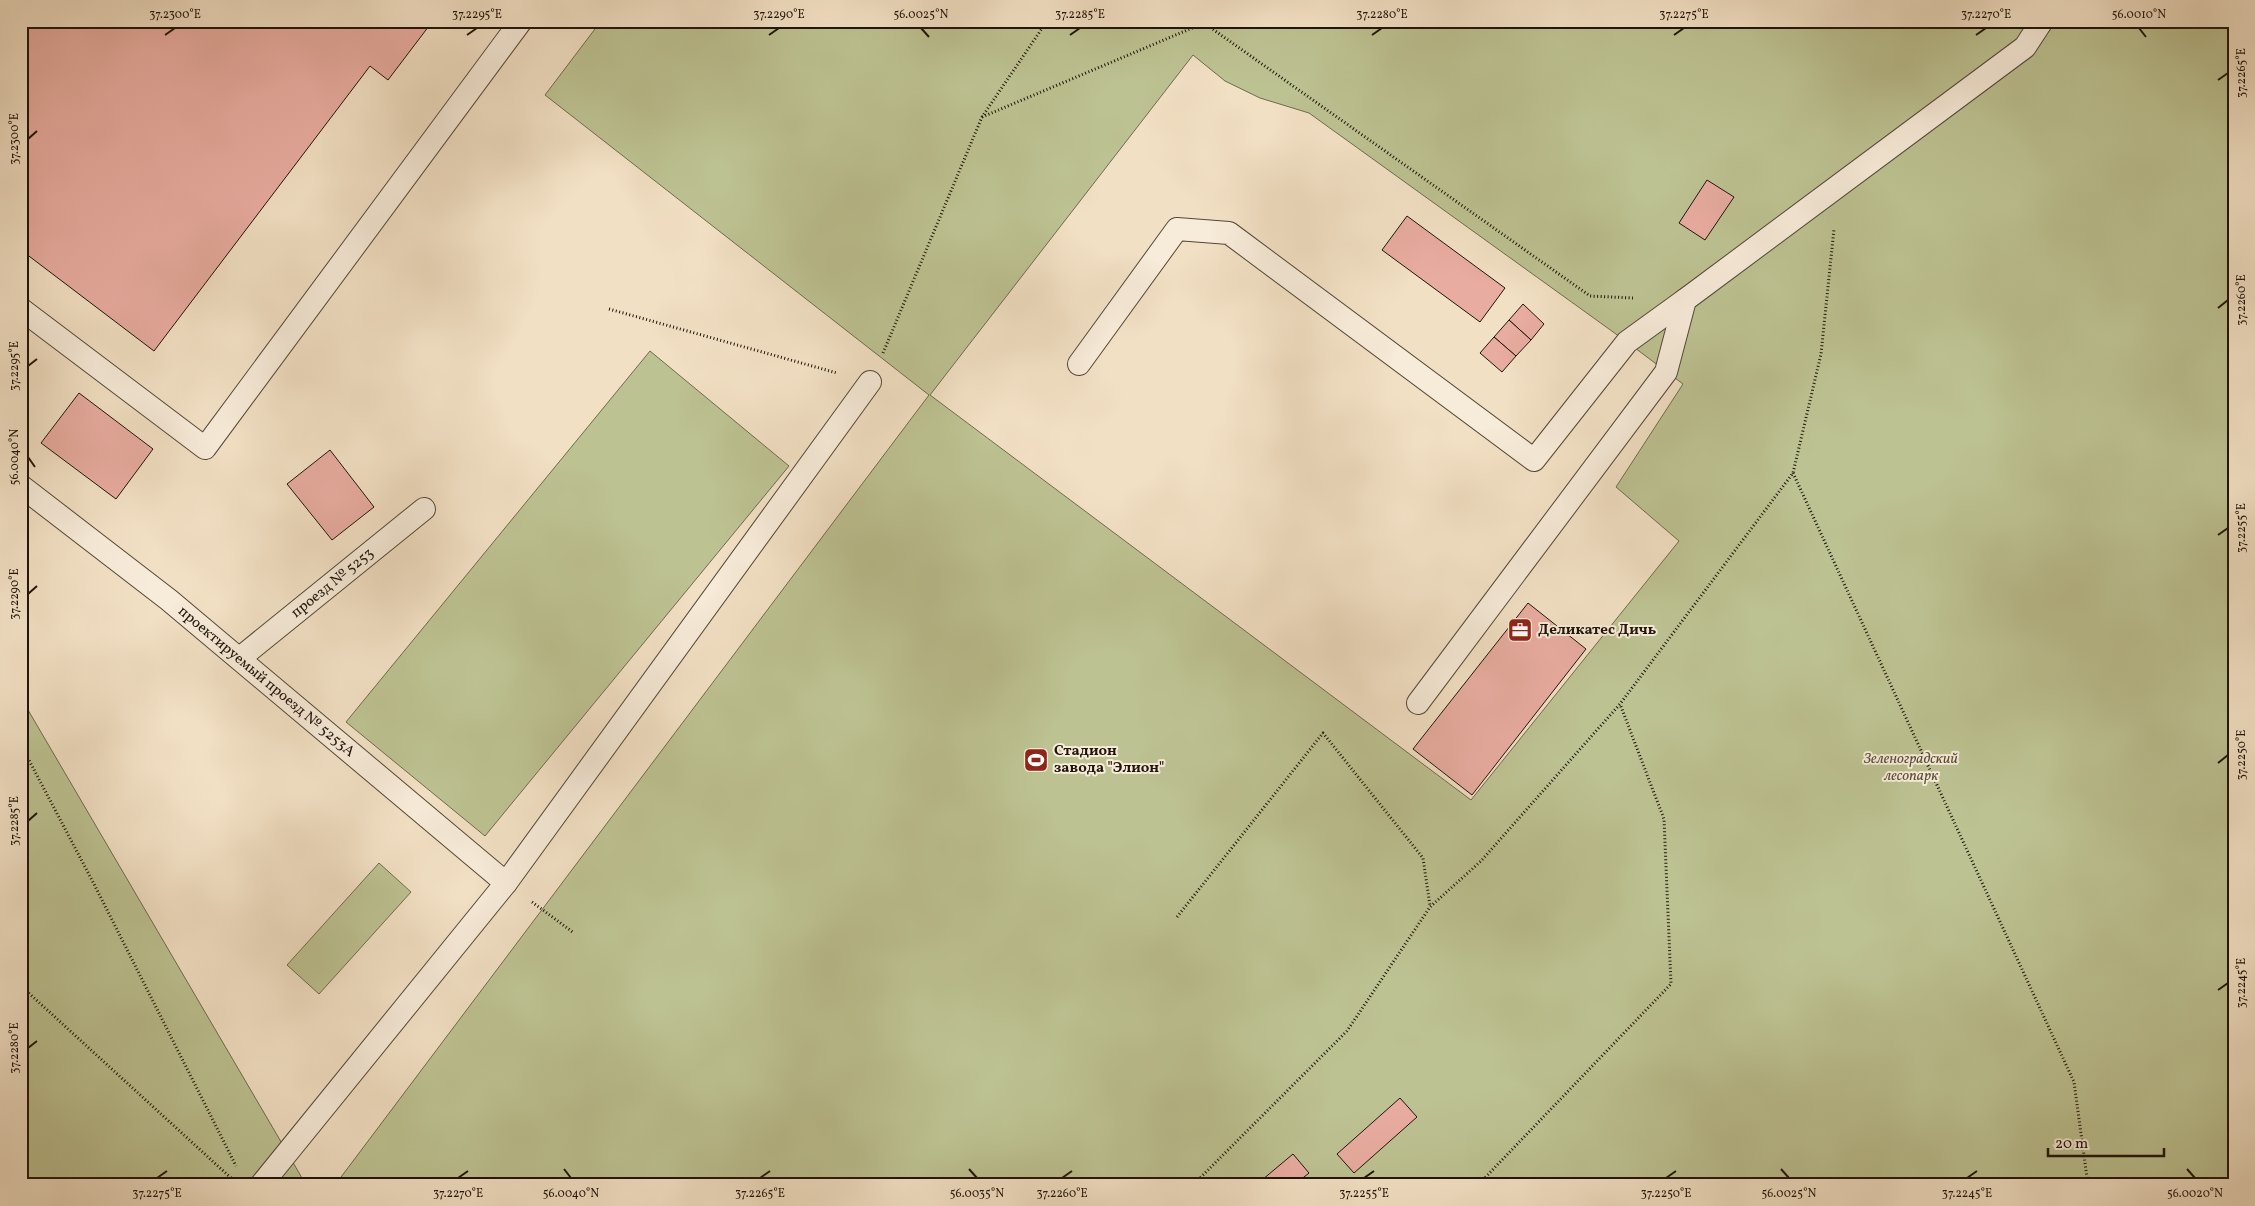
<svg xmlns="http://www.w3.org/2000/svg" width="2255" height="1206" viewBox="0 0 2255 1206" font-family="Vollkorn,serif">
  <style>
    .green { fill: #bdc292; stroke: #6e6b4e; fill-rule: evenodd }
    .building { fill: #e8aca0; stroke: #1f1409 }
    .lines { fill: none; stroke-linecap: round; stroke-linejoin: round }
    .service-casing { stroke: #544738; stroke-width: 24 }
    .path { stroke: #1f1409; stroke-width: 3; stroke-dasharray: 1 2.5; stroke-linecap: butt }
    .service { stroke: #f7ebd9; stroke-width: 22 }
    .ticks { fill: none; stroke: #1f1409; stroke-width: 2 }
    .labels { text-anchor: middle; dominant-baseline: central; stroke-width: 4; stroke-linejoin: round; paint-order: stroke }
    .street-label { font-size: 15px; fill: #1f1409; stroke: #f7ebd9 }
    .poi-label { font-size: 15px; font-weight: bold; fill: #1f1409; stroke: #f7ebd9; text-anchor: start }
    .park-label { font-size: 15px; font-style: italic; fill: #565139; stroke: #f7ebd9 }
    .neatline { fill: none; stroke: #1f1409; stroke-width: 2 }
    .ticks-label { font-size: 12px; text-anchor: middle; fill: #1f1409 }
  </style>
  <rect width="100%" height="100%" fill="#f2e0c4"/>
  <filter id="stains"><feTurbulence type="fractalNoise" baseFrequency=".004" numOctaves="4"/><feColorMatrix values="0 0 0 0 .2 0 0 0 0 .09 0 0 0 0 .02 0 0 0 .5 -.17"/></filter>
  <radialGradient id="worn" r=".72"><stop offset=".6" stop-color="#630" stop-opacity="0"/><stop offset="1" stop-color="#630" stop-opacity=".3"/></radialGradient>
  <g class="green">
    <path d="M601,21H2234V1185H335L929,395L545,95ZM1193,55L1225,81L1260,98L1309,113L1627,342L1683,384L1616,487L1679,541L1471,800L930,395Z"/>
    <polygon points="650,351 789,466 485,836 346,722"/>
    <polygon points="21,698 287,1152 306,1185 21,1185"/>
    <polygon points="379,863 411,892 319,994 287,965"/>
  </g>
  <g class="building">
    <polygon points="21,21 431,21 432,22 388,80 370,66 154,351 21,250"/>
    <polygon points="1707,180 1734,197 1705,240 1679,223"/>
    <polygon points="1407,216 1505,288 1480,322 1382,250"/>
    <polygon points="1523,304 1544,324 1531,340 1509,320"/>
    <polygon points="1509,320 1531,340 1516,356 1494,337"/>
    <polygon points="1494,337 1516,356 1502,372 1480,353"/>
    <polygon points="79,393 153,449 116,499 41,443"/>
    <polygon points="330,450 374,507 332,540 287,484"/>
    <polygon points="1528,603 1586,649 1472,795 1413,749"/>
    <polygon points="1400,1098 1417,1117 1354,1173 1337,1154"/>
    <polygon points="1293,1154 1309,1173 1294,1185 1256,1185"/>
  </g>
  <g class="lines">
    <defs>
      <g id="service">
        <polyline points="21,309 205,448 521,21"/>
        <polyline points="1079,364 1177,229 1229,233 1534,460 1627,342 1685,300"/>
        <path id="s1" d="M21,486L169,600L506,883"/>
        <path id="s2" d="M240,658L424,509"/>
        <polyline points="1418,703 1666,372 1685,300 2025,47 2042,21"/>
        <polyline points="261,1185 506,883 870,382"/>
      </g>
    </defs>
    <use href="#service" class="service-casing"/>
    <g class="path">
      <polyline points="982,117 1204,23 1590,296 1633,298"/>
      <polyline points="609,309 837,373"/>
      <polyline points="883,353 982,117 1047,21"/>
      <polyline points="1793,473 2074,1082 2088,1185"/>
      <polyline points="21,745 94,884 236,1166"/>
      <polyline points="532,902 574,933"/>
      <polyline points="1177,917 1323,733 1423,858 1430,906"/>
      <polyline points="21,986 231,1178"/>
      <polyline points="1193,1185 1347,1031 1430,907 1481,861 1620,704 1793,473 1821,354 1834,229"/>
      <polyline points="1478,1185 1671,984 1664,819 1620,704"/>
    </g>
    <use href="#service" class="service"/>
  </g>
  <path class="ticks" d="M921,28L929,37M2139,28L2146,37M165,35L175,28M467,35L477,28M769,35L779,28M1070,35L1080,28M1372,35L1382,28M1674,35L1684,28M1976,35L1986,28M2218,80L2228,73M28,139L37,131M2218,308L2228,300M28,366L37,359M28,457L35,467M2218,535L2228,528M28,594L37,586M2218,763L2228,755M28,821L37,813M2218,990L2228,983M28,1048L37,1041M564,1169L571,1178M969,1169L977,1178M1781,1169L1789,1178M2187,1169L2195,1178M157,1178L167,1171M458,1178L468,1171M760,1178L770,1171M1062,1178L1072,1171M1364,1178L1374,1171M1666,1178L1676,1171M1967,1178L1977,1171"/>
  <defs>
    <symbol id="office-square" viewBox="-11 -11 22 22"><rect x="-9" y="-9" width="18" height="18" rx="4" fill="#8f2418" stroke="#f7ebd9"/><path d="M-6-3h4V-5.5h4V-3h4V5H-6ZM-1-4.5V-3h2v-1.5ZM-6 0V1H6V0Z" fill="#fff"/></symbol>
    <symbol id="stadium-square" viewBox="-11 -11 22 22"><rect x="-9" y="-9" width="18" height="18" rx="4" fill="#8f2418" stroke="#f7ebd9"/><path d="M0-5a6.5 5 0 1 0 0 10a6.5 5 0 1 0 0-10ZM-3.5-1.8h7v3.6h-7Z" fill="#fff"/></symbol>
  </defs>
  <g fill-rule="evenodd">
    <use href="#office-square" x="1506" y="616" width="28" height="28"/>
    <use href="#stadium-square" x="1022" y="746" width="28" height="28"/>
  </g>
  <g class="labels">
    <g class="street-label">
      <text stroke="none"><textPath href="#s2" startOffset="119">проезд № 5253</textPath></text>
      <text stroke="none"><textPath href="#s1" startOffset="314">проектируемый проезд № 5253А</textPath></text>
    </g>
    <g class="poi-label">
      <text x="1538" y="630">Деликатес Дичь</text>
      <text x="1054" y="751">Стадион<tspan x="1054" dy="17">завода "Элион"</tspan></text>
    </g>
    <g class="park-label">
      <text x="1911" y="759">Зеленоградский<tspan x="1911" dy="17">лесопарк</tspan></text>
    </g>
  </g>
  <rect width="2255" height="1206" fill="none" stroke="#f2e0c4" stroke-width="55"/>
  <path d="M2048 1148v8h116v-8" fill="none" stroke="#1f1409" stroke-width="2.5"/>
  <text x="2055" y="1148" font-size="15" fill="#1f1409" stroke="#f7ebd9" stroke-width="4" paint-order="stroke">20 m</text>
  <rect x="28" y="28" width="2200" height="1150" class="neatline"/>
  <g class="ticks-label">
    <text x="175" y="18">37.2300°E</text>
    <text x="477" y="18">37.2295°E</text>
    <text x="779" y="18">37.2290°E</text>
    <text x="921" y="18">56.0025°N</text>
    <text x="1080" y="18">37.2285°E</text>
    <text x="1382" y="18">37.2280°E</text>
    <text x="1684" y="18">37.2275°E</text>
    <text x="1986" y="18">37.2270°E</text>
    <text x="2139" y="18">56.0010°N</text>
    <text transform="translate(2241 73) rotate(-90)" y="4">37.2265°E</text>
    <text transform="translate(14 139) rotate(-90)" y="4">37.2300°E</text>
    <text transform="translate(2241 300) rotate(-90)" y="4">37.2260°E</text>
    <text transform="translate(14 366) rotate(-90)" y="4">37.2295°E</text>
    <text transform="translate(14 457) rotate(-90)" y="4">56.0040°N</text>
    <text transform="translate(2241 528) rotate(-90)" y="4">37.2255°E</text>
    <text transform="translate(14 594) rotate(-90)" y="4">37.2290°E</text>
    <text transform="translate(2241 755) rotate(-90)" y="4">37.2250°E</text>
    <text transform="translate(14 821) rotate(-90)" y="4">37.2285°E</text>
    <text transform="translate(2241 983) rotate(-90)" y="4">37.2245°E</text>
    <text transform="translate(14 1048) rotate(-90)" y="4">37.2280°E</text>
    <text x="157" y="1197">37.2275°E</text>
    <text x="458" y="1197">37.2270°E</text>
    <text x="571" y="1197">56.0040°N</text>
    <text x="760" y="1197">37.2265°E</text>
    <text x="977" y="1197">56.0035°N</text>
    <text x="1062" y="1197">37.2260°E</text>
    <text x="1364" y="1197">37.2255°E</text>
    <text x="1666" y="1197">37.2250°E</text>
    <text x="1789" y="1197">56.0025°N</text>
    <text x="1967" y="1197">37.2245°E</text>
    <text x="2195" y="1197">56.0020°N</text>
  </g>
  <rect width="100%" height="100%" filter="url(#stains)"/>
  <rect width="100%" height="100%" fill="url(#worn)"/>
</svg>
